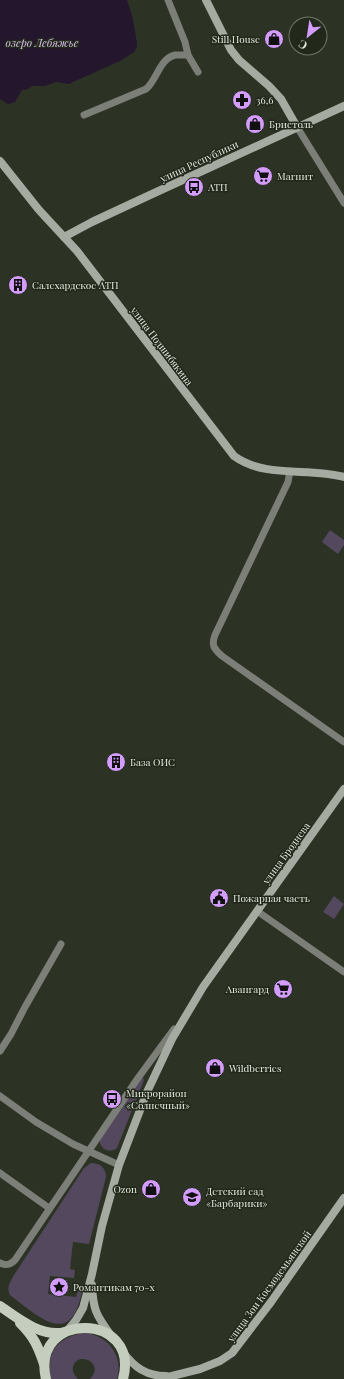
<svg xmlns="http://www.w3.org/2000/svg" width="344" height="1379" viewBox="0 0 344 1379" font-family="'Playfair Display',serif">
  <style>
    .green { fill: #53485d }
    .water { fill: #23162d }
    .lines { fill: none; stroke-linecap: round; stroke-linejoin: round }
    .street { stroke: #7b7f77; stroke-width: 7 }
    .secondary { stroke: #a5aba0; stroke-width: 8 }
    .primary { stroke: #c5cdbe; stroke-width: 10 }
    .labels { text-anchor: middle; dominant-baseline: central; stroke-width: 3; stroke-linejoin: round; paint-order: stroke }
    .poi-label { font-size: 10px; fill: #e4e8df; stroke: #22291b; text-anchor: start }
    .street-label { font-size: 10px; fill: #e4e8df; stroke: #22291b }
    .water-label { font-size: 11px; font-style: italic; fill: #d8bcef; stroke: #22291b }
  </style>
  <rect width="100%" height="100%" fill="#2c3325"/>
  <g class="green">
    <polygon points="330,530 344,540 344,545 338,554 322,542"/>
    <polygon points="334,896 344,904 334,919 323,912"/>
    <path d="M141,1078H143L144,1080L117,1148C109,1154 100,1149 99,1139Z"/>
    <path d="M91,1163C100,1163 106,1168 106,1177L89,1244L73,1242L70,1269L75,1270L74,1278L50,1276L48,1294L76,1297L78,1290L82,1291C71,1349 39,1317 10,1295C6,1288 10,1282 14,1275L84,1168Z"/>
    <path d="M84,1333C108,1335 124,1356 117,1379H90C106,1363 77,1350 73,1367C72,1372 75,1376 78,1379H51C50,1374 49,1368 50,1363C51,1344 68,1335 84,1333Z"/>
  </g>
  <polygon class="water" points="0,0 127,0 132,15 137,43 137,47 134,52 120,61 73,82 69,84 56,82 45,86 32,86 28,89 22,90 15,102 8,104 0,99"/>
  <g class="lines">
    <g class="street">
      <polyline points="168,0 185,42 188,55 198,72"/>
      <path d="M84,115L146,89C157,80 159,59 175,55C179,55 184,55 188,55"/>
      <polyline points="297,127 344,203"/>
      <path d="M290,471L288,482L215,635C211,645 214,649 222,656L344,742"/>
      <polyline points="257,911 344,972"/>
      <polyline points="0,1051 11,1034 25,1007 61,944"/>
      <polyline points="0,1096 36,1122 73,1144 119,1165"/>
      <polyline points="0,1173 49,1208"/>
      <path d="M0,1263C6,1266 10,1265 15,1260L138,1078L174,1029"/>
    </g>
    <g class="secondary">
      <polyline points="206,0 231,50 239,60 269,86 281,99 297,127"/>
      <path d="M0,161L39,210L77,251L234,456C266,479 308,467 344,477"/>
      <polyline points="64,237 92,222 150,195 344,106"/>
      <path d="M92,1285C93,1309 96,1315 110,1334"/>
      <polyline points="67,1331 76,1320 83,1308 92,1274 102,1226 119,1165 147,1092 172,1039 203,987 344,789"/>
      <path d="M123,1352C134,1367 146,1376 166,1376"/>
      <polyline points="160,1379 200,1369 220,1361 232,1353 271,1302 344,1198"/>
    </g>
    <g class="primary">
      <path d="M0,1306C17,1318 42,1338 65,1332"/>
      <path d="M20,1323C34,1337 38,1346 44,1364"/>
      <path d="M46,1379C30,1310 141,1312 123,1379"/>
    </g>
  </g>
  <defs>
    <symbol id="shop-disc" viewBox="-11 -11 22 22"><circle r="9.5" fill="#d39cfd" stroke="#22291b"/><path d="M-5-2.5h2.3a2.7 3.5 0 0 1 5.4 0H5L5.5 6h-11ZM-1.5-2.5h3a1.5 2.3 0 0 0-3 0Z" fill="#111"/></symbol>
    <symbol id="pharmacy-disc" viewBox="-11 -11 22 22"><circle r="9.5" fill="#d39cfd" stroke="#22291b"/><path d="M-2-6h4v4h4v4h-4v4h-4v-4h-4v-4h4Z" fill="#111"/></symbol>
    <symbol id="supermarket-disc" viewBox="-11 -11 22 22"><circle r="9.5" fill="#d39cfd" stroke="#22291b"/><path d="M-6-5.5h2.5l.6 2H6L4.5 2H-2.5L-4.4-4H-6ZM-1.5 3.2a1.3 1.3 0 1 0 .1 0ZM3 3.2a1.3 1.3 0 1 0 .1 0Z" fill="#111"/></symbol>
    <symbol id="bus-disc" viewBox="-11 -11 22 22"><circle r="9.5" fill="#d39cfd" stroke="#22291b"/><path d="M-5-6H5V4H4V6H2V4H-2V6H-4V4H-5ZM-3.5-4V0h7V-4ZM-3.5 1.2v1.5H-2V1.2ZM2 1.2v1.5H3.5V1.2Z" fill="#111"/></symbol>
    <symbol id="building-disc" viewBox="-11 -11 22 22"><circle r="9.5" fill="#d39cfd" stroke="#22291b"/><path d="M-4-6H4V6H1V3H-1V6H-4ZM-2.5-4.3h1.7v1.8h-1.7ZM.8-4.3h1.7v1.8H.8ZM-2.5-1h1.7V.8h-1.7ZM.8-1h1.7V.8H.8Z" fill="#111"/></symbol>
    <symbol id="civic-disc" viewBox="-11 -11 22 22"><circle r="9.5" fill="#d39cfd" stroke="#22291b"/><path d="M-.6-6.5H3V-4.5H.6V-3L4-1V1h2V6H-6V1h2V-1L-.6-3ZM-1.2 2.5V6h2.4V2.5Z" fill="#111"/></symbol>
    <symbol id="school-disc" viewBox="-11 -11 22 22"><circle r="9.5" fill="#d39cfd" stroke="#22291b"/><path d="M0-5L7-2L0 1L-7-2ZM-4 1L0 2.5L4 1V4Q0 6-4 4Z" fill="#111"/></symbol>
    <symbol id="sight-disc" viewBox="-11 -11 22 22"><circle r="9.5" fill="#d39cfd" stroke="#22291b"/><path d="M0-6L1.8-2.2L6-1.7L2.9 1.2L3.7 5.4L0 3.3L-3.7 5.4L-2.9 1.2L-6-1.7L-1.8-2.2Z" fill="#111"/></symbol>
  </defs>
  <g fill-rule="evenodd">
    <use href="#shop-disc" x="263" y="28" width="22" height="22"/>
    <use href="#pharmacy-disc" x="231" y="89" width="22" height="22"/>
    <use href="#shop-disc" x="244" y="113" width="22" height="22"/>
    <use href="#supermarket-disc" x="252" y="165" width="22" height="22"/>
    <use href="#bus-disc" x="183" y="176" width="22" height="22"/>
    <use href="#building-disc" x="7" y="274" width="22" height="22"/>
    <use href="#building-disc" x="105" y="751" width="22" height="22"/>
    <use href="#civic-disc" x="208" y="887" width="22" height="22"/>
    <use href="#supermarket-disc" x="272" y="978" width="22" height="22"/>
    <use href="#shop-disc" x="204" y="1057" width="22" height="22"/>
    <use href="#bus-disc" x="101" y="1088" width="22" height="22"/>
    <use href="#shop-disc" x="140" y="1178" width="22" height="22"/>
    <use href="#school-disc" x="181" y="1186" width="22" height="22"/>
    <use href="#sight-disc" x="48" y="1276" width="22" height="22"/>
  </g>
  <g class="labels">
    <g class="poi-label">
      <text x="260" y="39" text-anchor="end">Still House</text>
      <text x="256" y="100">36,6</text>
      <text x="269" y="124">Бристоль</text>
      <text x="277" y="176">Магнит</text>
      <text x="208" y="187">АТП</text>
      <text x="32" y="285">Салехардское АТП</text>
      <text x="130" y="762">База ОИС</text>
      <text x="233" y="898">Пожарная часть</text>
      <text x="269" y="989" text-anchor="end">Авангард</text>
      <text x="229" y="1068">Wildberries</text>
      <text x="126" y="1093">Микрорайон<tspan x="126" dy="12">«Солнечный»</tspan></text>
      <text x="137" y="1189" text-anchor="end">Ozon</text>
      <text x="206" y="1191">Детский сад<tspan x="206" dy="12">«Барбарики»</tspan></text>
      <text x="73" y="1287">Романтикам 70-х</text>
    </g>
    <g class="street-label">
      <text transform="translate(199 161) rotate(-25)">улица Республики</text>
      <text transform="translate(162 346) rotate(53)">улица Подшибякина</text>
      <text transform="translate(286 853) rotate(-54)">улица Броднева</text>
      <text transform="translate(269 1286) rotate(-54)">улица Зои Космодемьянской</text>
    </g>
    <g class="water-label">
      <text x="42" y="42">озеро Лебяжье</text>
    </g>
  </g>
  <g transform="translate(308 36) rotate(210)"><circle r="19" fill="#22291b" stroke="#707569"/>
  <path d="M0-3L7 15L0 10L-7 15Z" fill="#d39cfd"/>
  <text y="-6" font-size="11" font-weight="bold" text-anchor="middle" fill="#e4e8df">С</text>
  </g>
</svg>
